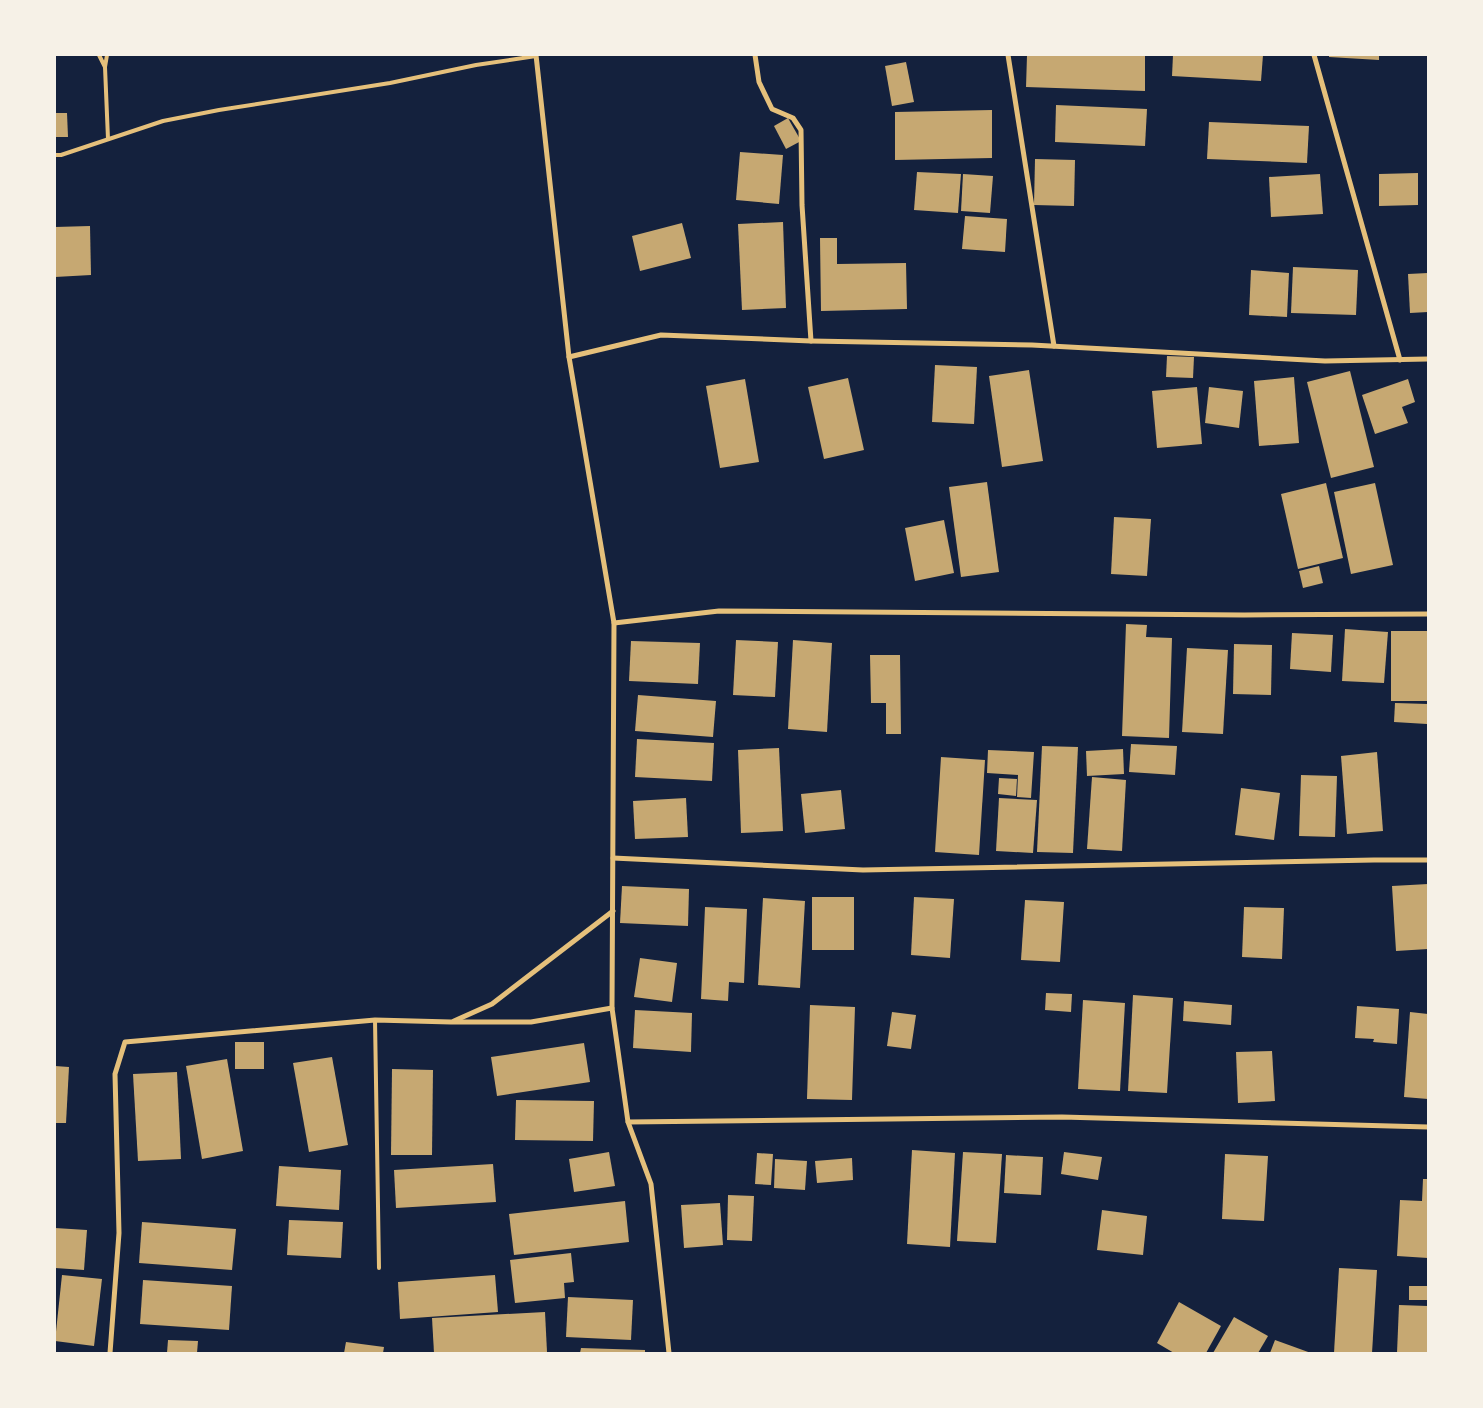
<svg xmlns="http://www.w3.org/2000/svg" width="1483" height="1408" viewBox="0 0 1483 1408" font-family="'DejaVu Sans',sans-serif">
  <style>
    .building { fill: #c6a872 }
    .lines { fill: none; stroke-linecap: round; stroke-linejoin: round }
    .service { stroke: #e5c07b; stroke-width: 4 }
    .minor { stroke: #e5c07b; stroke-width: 5 }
  </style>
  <rect width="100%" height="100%" fill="#14213d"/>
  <g class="building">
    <polygon points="1027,55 1145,55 1145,91 1026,87"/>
    <polygon points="1173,55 1263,55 1261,81 1172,76"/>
    <polygon points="1329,55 1379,55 1379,60 1329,57"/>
    <polygon points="906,62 914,102 892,106 885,66"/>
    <polygon points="1056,105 1147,109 1145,146 1055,142"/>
    <polygon points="992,110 992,158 895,160 895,112"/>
    <polygon points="55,113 67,113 68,137 55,137"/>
    <polygon points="788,118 801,141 786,149 774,126"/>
    <polygon points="1209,122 1309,126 1307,163 1207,159"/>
    <polygon points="740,152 783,155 779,204 736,200"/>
    <polygon points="1035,159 1075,160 1074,206 1034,205"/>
    <polygon points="917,172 961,174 958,213 914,210"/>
    <polygon points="1418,173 1418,205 1379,206 1379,174"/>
    <polygon points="963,174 993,176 990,213 961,211"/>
    <polygon points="1320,174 1323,214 1271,217 1269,177"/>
    <polygon points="965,216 1007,219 1005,252 962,249"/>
    <polygon points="783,222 786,308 742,310 738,224"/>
    <polygon points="682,223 691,258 640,271 632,236"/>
    <polygon points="90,226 91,275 55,277 55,227"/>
    <polygon points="820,238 837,238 837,264 906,263 907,309 821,311"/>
    <polygon points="1293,267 1358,270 1356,315 1291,313"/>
    <polygon points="1251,270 1289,273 1287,317 1249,315"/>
    <polygon points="1428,273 1428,312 1410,313 1408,274"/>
    <polygon points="1167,356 1194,357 1193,378 1166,377"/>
    <polygon points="935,365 977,367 974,424 932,422"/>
    <polygon points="1029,370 1043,461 1002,467 989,376"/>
    <polygon points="1350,371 1374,467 1331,478 1307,382"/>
    <polygon points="1294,377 1299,443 1259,446 1254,381"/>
    <polygon points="848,378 864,450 824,459 808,387"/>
    <polygon points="745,379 759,462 720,468 706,386"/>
    <polygon points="1408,379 1415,402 1402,407 1408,423 1375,434 1362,395"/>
    <polygon points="1197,387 1202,444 1157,448 1152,391"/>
    <polygon points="1209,387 1243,391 1239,428 1205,423"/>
    <polygon points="987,482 999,572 961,577 949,487"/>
    <polygon points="1326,483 1343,558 1298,569 1281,494"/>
    <polygon points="1375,483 1393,565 1351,574 1334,492"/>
    <polygon points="1114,517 1151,519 1147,576 1111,574"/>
    <polygon points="944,520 954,573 915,581 905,528"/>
    <polygon points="1319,566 1323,583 1303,588 1299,571"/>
    <polygon points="1126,624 1147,625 1146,637 1172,638 1169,738 1122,736"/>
    <polygon points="1345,629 1388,632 1384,683 1342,681"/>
    <rect x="1391" y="631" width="37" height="70"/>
    <polygon points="1292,633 1333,635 1331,672 1290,669"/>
    <polygon points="736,640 778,642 775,697 733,695"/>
    <polygon points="793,640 832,643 827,732 788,729"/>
    <polygon points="631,641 700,643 698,684 629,681"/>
    <polygon points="1234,644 1272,645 1271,695 1233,694"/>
    <polygon points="1187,648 1228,650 1223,734 1182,732"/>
    <polygon points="870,655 900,655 901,734 886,734 886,703 871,703"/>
    <polygon points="638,695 716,701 713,737 635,731"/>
    <polygon points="1395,703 1428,704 1427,724 1394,722"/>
    <polygon points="637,739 714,743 712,781 635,777"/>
    <polygon points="1131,744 1177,746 1175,775 1129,772"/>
    <polygon points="1042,746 1078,747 1073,853 1037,852"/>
    <polygon points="779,748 783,831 741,833 738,750"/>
    <polygon points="1123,749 1124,774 1087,776 1086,751"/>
    <polygon points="988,750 1034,752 1031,798 1017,797 1018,775 987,773"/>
    <polygon points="1377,752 1383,831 1347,834 1341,756"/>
    <polygon points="941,757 985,760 979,855 935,852"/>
    <polygon points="1301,775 1337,776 1335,837 1299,836"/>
    <polygon points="1092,777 1126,780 1122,851 1087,849"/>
    <polygon points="999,778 1017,779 1016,796 998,794"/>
    <polygon points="1241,788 1280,793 1274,840 1235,835"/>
    <polygon points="841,790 845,829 805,833 801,794"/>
    <polygon points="686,798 688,837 635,839 633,801"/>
    <polygon points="999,798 1037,800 1033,853 996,851"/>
    <polygon points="1428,884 1428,949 1396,951 1392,886"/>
    <polygon points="622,886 689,889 688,926 620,923"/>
    <rect x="812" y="897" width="42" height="53"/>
    <polygon points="914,897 954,899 950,958 911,955"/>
    <polygon points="763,898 805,901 800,988 758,985"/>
    <polygon points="1025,900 1064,902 1060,962 1021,960"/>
    <polygon points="705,907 747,909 744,983 729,982 728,1001 701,999"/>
    <polygon points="1244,907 1284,908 1282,959 1242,957"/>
    <polygon points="640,958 677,963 672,1002 634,997"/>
    <polygon points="1046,993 1072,994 1071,1012 1045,1010"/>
    <polygon points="1133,995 1173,998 1167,1093 1128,1091"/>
    <polygon points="1083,1000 1125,1003 1120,1091 1078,1089"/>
    <polygon points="1184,1001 1232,1005 1231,1025 1183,1021"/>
    <polygon points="810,1005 855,1007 852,1100 807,1099"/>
    <polygon points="1357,1006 1399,1009 1397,1044 1373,1042 1374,1039 1355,1038"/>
    <polygon points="635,1010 692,1013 691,1052 633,1048"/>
    <polygon points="892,1012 916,1015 911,1049 887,1046"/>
    <polygon points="1410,1012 1428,1014 1428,1099 1404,1097"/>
    <rect x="235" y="1042" width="29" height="27"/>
    <polygon points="584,1043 590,1082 497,1096 491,1057"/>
    <polygon points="1272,1051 1275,1101 1238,1103 1236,1052"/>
    <polygon points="332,1057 348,1145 309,1152 293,1063"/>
    <polygon points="227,1059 243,1151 202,1159 186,1066"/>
    <polygon points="55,1066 69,1067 66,1123 55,1123"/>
    <polygon points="392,1069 433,1070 432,1155 391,1155"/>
    <polygon points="177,1072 181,1159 138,1161 133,1074"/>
    <polygon points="516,1100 594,1101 593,1141 515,1140"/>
    <polygon points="912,1150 955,1153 950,1247 907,1244"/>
    <polygon points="609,1152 615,1186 574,1192 569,1159"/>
    <polygon points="963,1152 1002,1154 996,1243 957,1241"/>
    <polygon points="1064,1152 1102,1157 1098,1180 1061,1174"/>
    <polygon points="757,1153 773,1154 771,1185 755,1184"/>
    <polygon points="1225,1154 1268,1156 1264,1221 1222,1219"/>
    <polygon points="1006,1155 1043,1157 1041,1195 1004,1193"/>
    <polygon points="852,1158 853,1180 817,1183 815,1161"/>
    <polygon points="775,1159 807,1161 805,1190 774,1188"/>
    <polygon points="493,1164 496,1202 396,1208 394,1170"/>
    <polygon points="279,1166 341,1170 339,1210 276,1206"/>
    <polygon points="1423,1179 1428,1179 1428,1258 1397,1256 1400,1200 1422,1201"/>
    <polygon points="728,1195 754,1196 752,1241 727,1240"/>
    <polygon points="625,1201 629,1242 514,1255 509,1214"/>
    <polygon points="720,1203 723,1245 684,1248 681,1205"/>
    <polygon points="1102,1210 1147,1216 1143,1255 1097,1250"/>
    <polygon points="289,1220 343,1222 341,1258 287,1255"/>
    <polygon points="142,1222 236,1229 232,1270 139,1263"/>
    <polygon points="55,1228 87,1230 84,1270 55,1268"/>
    <polygon points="571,1253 574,1282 564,1283 565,1298 515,1303 510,1260"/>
    <polygon points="1339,1268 1377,1270 1372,1353 1334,1353"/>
    <polygon points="62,1275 102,1279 94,1346 55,1341"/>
    <polygon points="495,1275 498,1312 400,1319 398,1282"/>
    <polygon points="143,1280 232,1286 229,1330 140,1324"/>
    <rect x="1409" y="1286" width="19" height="14"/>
    <polygon points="568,1297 633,1300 631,1340 566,1337"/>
    <polygon points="1179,1302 1221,1326 1206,1353 1174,1353 1157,1343"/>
    <polygon points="1399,1305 1428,1306 1428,1353 1397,1353"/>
    <polygon points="545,1312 547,1352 434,1353 432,1318"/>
    <polygon points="1234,1317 1268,1336 1258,1353 1213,1353"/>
    <polygon points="168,1340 198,1341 197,1353 167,1353"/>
    <polygon points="1275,1340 1311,1353 1270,1353"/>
    <polygon points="346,1342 384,1347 383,1353 344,1353"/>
    <polygon points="581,1348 645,1350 645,1353 580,1353"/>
  </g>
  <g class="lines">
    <g class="service">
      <polyline points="99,55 105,67"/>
      <polyline points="107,55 105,67 108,139"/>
      <polyline points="55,155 61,155 163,121 219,110 390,83 476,65 536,56"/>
      <polyline points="375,1020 379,1268"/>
    </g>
    <g class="minor">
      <polyline points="536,55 569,357 614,623 612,1008 628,1122 651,1184 669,1353"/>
      <polyline points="755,55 759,82 772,109 793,118 801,130 802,205 811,341"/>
      <polyline points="1008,55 1054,346"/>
      <polyline points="1314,55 1400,360"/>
      <polyline points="569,357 661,335 811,341 1032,345 1325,361 1428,359"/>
      <polyline points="614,623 719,611 1244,615 1428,614"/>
      <polyline points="613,858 863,870 1374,860 1428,860"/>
      <polyline points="454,1021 492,1004 613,911"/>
      <polyline points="628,1122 1062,1117 1428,1127"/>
      <polyline points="110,1353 119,1233 115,1074 125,1042 375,1020 451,1022 531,1022 612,1008"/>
    </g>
  </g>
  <rect width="1483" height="1408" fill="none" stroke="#f6f1e7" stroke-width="112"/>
</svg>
